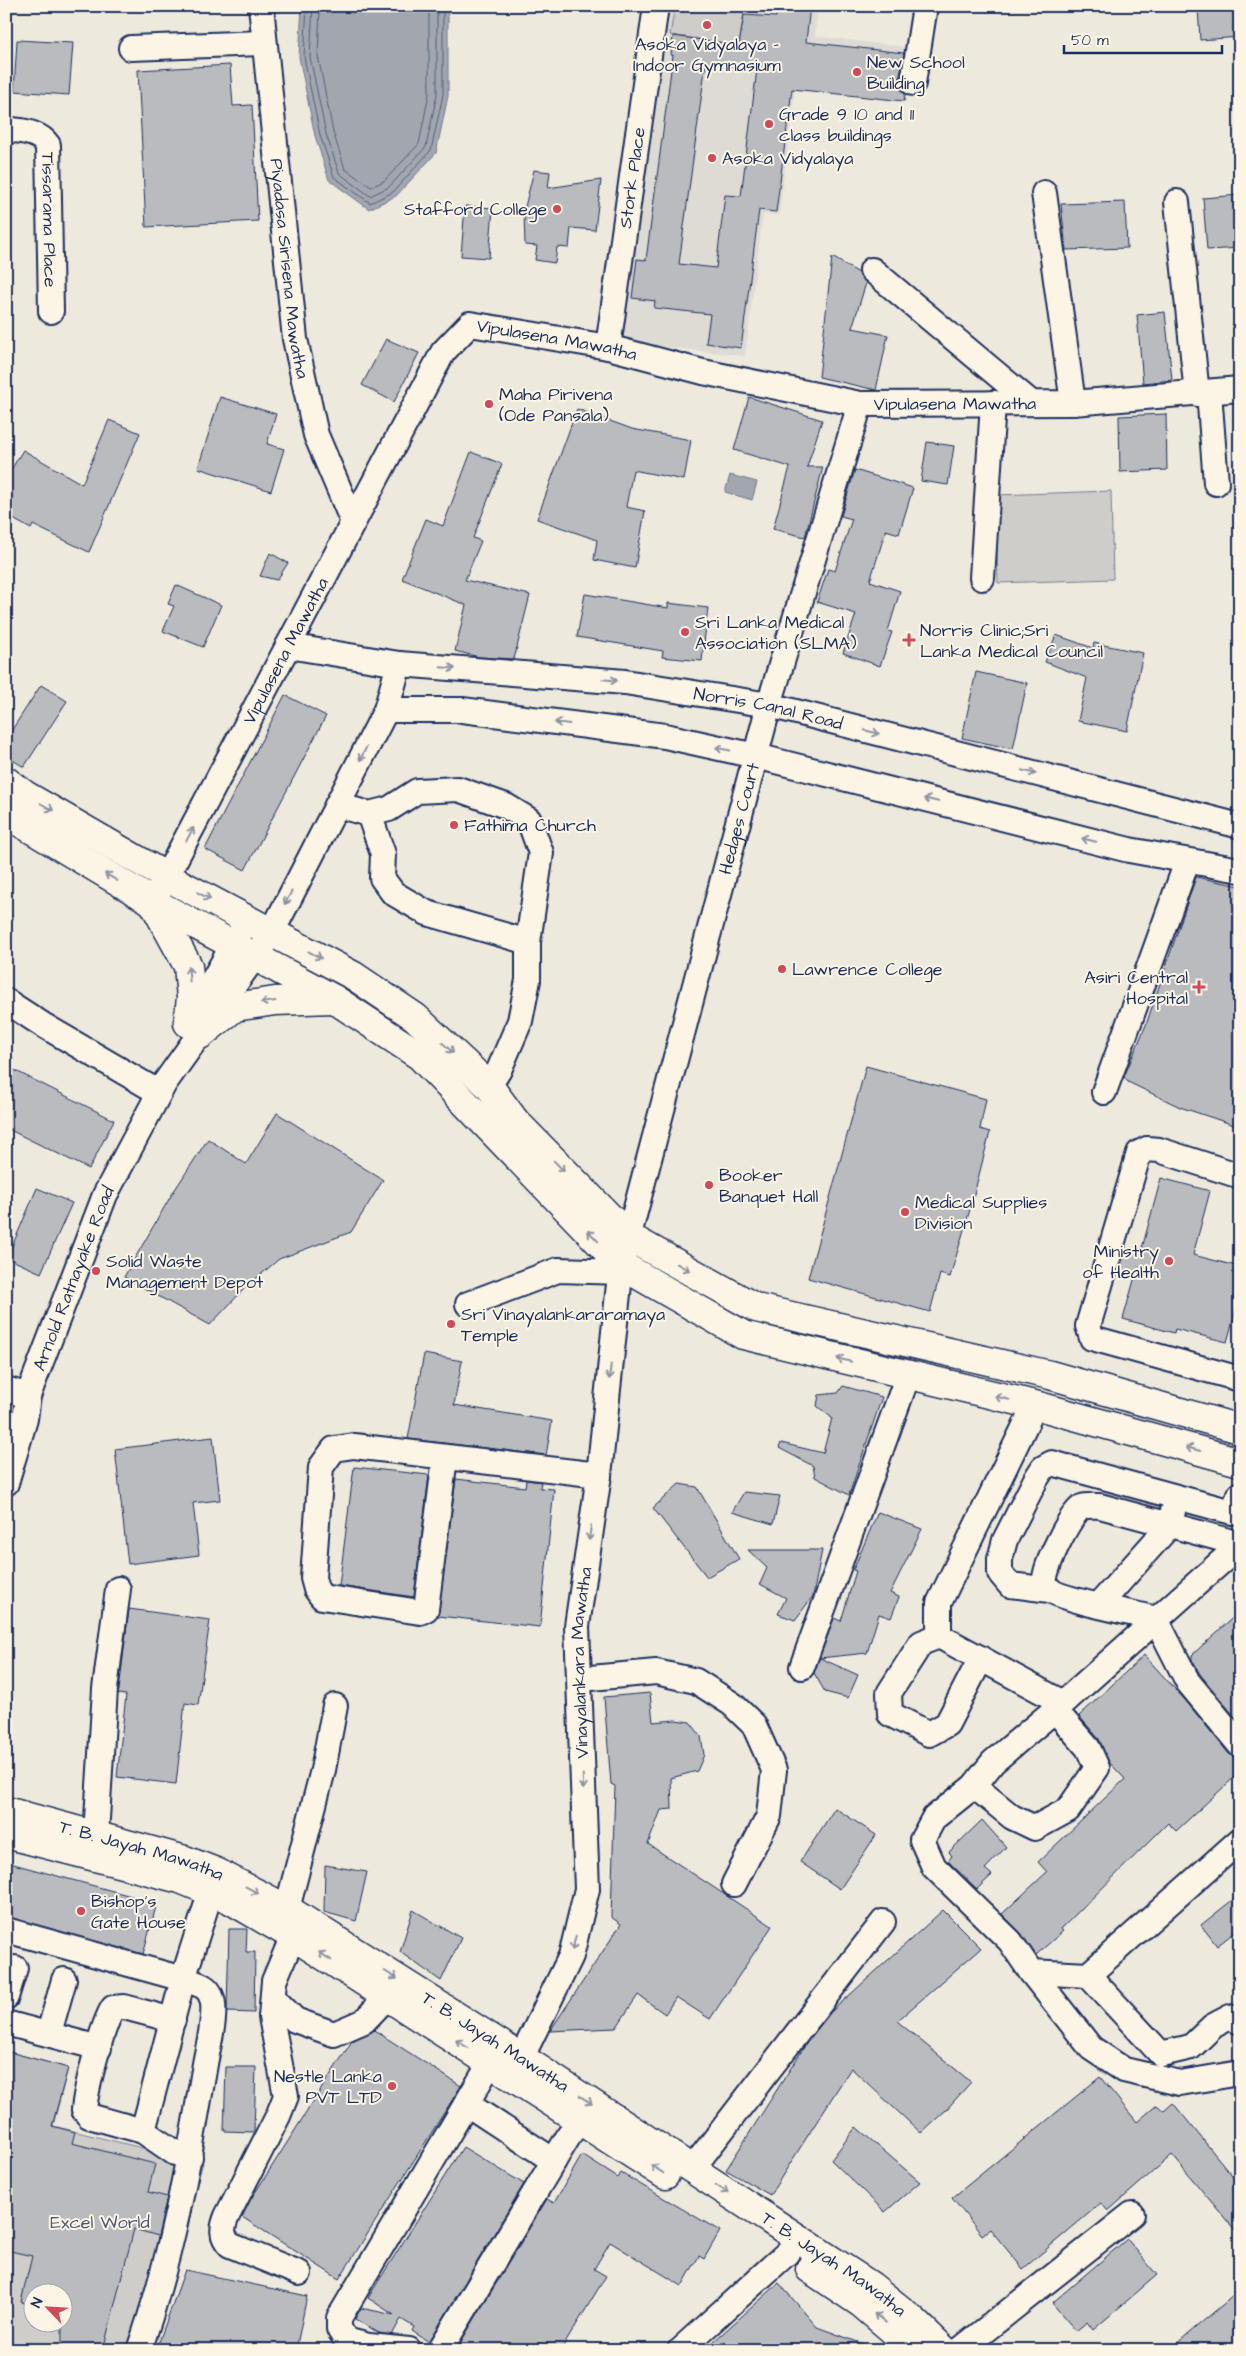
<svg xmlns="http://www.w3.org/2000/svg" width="1246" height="2356" viewBox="0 0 1246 2356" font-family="'Architects Daughter',sans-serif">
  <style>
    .built { fill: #dedbd4 }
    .green { fill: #cfcdca; stroke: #757e94; fill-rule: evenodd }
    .water { fill: #a2a7af; stroke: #6c778f }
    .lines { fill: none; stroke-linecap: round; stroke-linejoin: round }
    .shore { stroke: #515f7e; stroke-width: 1 }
    .building { fill: #babbbe; stroke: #1b2f5e; fill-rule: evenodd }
    .minor-casing { stroke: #1b2f5e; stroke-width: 28 }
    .major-casing { stroke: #1b2f5e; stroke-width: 31 }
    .minor { stroke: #fcf5e5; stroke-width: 24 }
    .major { stroke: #fcf5e5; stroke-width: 28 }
    .oneway { stroke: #8c92a2 }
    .poi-dot { fill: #d1495b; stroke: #fcf5e5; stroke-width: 2 }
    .labels { text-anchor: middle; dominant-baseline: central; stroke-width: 4; stroke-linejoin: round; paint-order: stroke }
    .poi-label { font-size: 18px; fill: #1b2f5e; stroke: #fcf5e5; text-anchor: start }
    .street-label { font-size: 18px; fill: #1b2f5e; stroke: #fcf5e5 }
    .park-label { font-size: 18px; fill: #485679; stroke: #fcf5e5 }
  </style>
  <rect width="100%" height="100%" fill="#eee9dd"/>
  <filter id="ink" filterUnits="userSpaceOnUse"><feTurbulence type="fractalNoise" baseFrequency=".02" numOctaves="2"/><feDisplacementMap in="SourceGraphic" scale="10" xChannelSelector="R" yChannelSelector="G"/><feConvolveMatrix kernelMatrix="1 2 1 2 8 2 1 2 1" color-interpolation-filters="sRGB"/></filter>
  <g filter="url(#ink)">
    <polygon class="built" points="657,6 818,6 815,36 913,48 906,102 795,89 779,215 763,214 745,356 615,341"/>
    <g class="green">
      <polygon points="675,6 745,6 739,45 670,35"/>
      <polygon points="1111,491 1113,579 998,583 995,495"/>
      <path d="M6,2051L68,2068L53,2126L203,2163L148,2350H6ZM32,2294H62V2324H32Z"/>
    </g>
    <g class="water">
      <polygon points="302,6 448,6 448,96 436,153 396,196 369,209 329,180 315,136 299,57"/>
      <polygon points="730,475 757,482 752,500 725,492"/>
    </g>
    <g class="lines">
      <g class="shore">
        <polyline points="307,6 304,57 320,135 334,177 370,203 393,192 431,150 443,95 443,6"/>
        <polyline points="313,6 310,57 326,134 339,173 370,196 389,187 426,147 437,94 437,6"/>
        <polyline points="320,6 318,56 333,132 345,169 371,187 384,181 419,144 429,94 429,6"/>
      </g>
    </g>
    <g class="building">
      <path d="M777,6H810L806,42L904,53L899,81L900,88L905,94L904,101L792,89L776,212L759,210L741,348L706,343L710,314L654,308L655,301L632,298L637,259L646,260L673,55H671L673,36L739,45L744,15L776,17ZM706,62L757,69L741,196L725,195L716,268L679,264Z"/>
      <polygon points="1222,6 1240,6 1240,37 1200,40 1198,8"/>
      <polygon points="17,40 73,43 69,95 14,91"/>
      <polygon points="230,65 233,106 252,105 258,221 146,227 138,70"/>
      <polygon points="534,170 550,172 548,188 601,180 595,230 571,228 569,248 557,247 555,263 535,260 537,246 525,245 524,211"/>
      <polygon points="1240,195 1240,248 1207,250 1203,198"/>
      <polygon points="1125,202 1127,248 1066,250 1061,204"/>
      <polygon points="465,206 493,208 489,258 461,256"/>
      <polygon points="832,257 859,273 866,283 852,328 888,335 876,390 819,377"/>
      <polygon points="1165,312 1172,380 1143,383 1137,315"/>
      <polygon points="386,339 419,353 394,402 362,385"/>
      <polygon points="220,397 276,414 267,444 284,449 271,491 198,468"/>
      <polygon points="749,397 822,420 807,467 823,467 805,537 773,529 790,467 734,450"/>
      <polygon points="577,409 632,429 691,440 684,480 633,470 626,507 645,511 635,568 594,560 597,540 537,519"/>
      <polygon points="1166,414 1167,470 1120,472 1119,416"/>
      <polygon points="109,420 140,433 89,552 33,525 31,529 6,515 6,478 23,450 82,484"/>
      <polygon points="927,442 954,446 948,485 921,481"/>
      <polygon points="471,452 502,464 473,538 481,541 465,580 530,595 514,659 479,657 455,651 466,605 402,579 426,519 443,526"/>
      <polygon points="855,470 913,488 899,534 886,530 870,581 900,591 888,631 892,632 880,666 843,653 856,614 817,602 828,569 835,571 852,519 841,516"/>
      <polygon points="270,553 288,563 277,580 260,576"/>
      <polygon points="176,585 221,605 203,647 163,631 174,606 168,604"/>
      <polygon points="585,594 668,608 668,603 708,608 702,661 662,657 663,651 577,637"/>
      <polygon points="1056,635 1093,648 1094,643 1143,653 1127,731 1078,721 1087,678 1045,662"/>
      <polygon points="976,672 1027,683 1013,749 962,738"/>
      <polygon points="41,685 67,701 24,767 6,756 6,739"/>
      <polygon points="285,695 326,716 245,870 205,849"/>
      <polygon points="1196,877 1240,886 1240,1127 1180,1107 1128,1082 1124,1077 1146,1025"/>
      <polygon points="6,1066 114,1120 89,1169 6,1128"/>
      <polygon points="866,1066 986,1099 980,1129 990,1132 971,1206 950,1277 940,1274 930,1312 808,1278"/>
      <polygon points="277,1113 383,1180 351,1232 279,1259 244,1289 210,1325 124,1277 172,1194 208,1139 246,1164"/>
      <polygon points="1161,1178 1210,1191 1193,1255 1240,1267 1240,1296 1227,1342 1175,1329 1174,1333 1123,1319 1136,1273 1120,1269 1125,1251 1125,1248 1141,1252"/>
      <polygon points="37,1188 72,1203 41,1273 7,1258"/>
      <polygon points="424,1354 462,1361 454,1405 552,1421 546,1455 408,1439"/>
      <polygon points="843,1386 882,1397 849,1495 815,1477 813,1466 779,1448 781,1443 823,1453 832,1418 817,1406 819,1395 838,1393"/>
      <polygon points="213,1437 220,1500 193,1503 199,1555 128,1564 115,1449"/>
      <polygon points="354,1467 429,1475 414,1597 339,1586"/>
      <polygon points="456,1479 525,1487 526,1480 541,1482 540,1488 554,1489 540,1627 438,1616"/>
      <polygon points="679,1484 697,1487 739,1559 707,1577 653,1508"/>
      <polygon points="744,1492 780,1496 773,1524 732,1512"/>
      <polygon points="878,1512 922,1529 890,1593 899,1597 891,1618 879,1614 867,1653 820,1658 858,1675 848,1698 825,1692 814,1673 834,1618 841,1621 856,1571 853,1570"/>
      <polygon points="748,1550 822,1550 813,1596 795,1620 778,1614 786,1598 760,1584 767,1568"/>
      <polygon points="129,1609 210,1620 198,1705 185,1703 176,1784 117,1777 126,1695 118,1694 119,1690"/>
      <polygon points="1240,1611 1240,1660 1232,1667 1240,1675 1240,1723 1200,1674 1192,1660 1192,1655"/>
      <polygon points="1144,1655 1185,1700 1229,1754 1240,1758 1240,1772 1176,1831 1168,1823 1061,1929 1063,1931 1036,1955 1021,1933 1002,1914 1047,1872 1038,1862 1125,1779 1109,1762 1099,1739 1079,1716"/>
      <polygon points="650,1693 653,1722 675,1720 690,1722 701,1736 704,1755 697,1771 671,1778 672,1809 661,1810 648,1844 772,1926 710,2019 676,1997 665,2014 638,1995 616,2028 550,2031 621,1924 611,1917 615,1786 611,1784 604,1697"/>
      <polygon points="835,1808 876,1835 840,1889 800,1862"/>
      <polygon points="982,1820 1006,1847 985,1869 992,1875 977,1889 948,1861 952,1856 949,1852"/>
      <polygon points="6,1862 157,1903 143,1954 6,1917"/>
      <polygon points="325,1865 367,1872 356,1921 324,1912"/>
      <polygon points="1240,1894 1240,1928 1217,1946 1201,1925"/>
      <polygon points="413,1910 461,1938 441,1981 400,1952"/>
      <polygon points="943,1910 981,1948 897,2021 971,2082 946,2110 921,2133 851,2068 770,2195 726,2170 808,2041 831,2012"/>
      <polygon points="229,1929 247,1929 246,1952 255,1952 254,2013 227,2012"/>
      <polygon points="374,2030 461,2086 339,2279 242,2217 251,2199 352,2041"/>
      <polygon points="6,2051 68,2068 52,2126 75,2132 72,2143 155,2164 148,2192 167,2197 158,2236 134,2229 103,2350 62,2350 62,2294 32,2294 32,2304 21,2302 32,2256 6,2250"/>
      <polygon points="226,2067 256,2067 254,2132 224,2131"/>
      <polygon points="1100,2077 1137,2122 1157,2105 1164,2111 1173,2103 1240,2185 1240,2236 1172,2155 1108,2211 1101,2203 1023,2269 990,2229 982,2235 952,2198"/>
      <polygon points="856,2127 920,2182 885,2212 831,2160"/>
      <polygon points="463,2147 524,2184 429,2342 412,2331 414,2327 401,2319 392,2335 379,2333 355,2319 361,2308 394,2315 368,2298"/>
      <polygon points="582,2155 618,2178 621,2173 720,2231 704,2259 699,2256 682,2286 610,2242 594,2269 606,2276 561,2350 456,2350 547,2199 554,2203"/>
      <polygon points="1127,2239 1157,2275 1093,2330 1087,2322 1076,2331 1052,2303"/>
      <polygon points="185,2270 307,2296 296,2350 156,2350"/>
      <polygon points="779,2283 817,2327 874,2348 874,2350 704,2350"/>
      <polygon points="1240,2290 1240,2350 1169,2350"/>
    </g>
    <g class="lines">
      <defs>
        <g id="minor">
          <path id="s1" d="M261,6L295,339L316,435L353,522"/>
          <polyline points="131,48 264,43"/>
          <polyline points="913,83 925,6"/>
          <path id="s2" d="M6,130C21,130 39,132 48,145L51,311"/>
          <polyline points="1044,193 1073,403"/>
          <polyline points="1177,202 1197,394"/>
          <polyline points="872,270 1030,402"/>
          <path id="s3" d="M608,347L656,6"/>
          <polyline points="1209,392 1216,483"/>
          <polyline points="982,578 993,403"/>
          <path id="s4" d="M288,646L399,664L625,682L769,705L1240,826"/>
          <polyline points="386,710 462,710 665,736 756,756 1129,850 1240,870"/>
          <polyline points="337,805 369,814 389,809 417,791 458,789 506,806 529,820 541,853 528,942 528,980 520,1021 499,1070 489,1086"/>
          <polyline points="369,814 383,854 382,878 393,893 427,913 528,942"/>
          <path id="s5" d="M153,902L443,352L470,324L608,347L703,372L860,404L1073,403L1240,389"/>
          <polyline points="6,1001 43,1025 158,1092"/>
          <polyline points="189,1022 248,919"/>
          <polyline points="1104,1092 1184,870"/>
          <polyline points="1240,1176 1159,1150 1147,1149 1139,1153 1088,1326 1092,1338 1240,1379"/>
          <polyline points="468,1304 558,1270 621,1272"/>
          <polyline points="6,1389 28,1396"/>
          <polyline points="445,1457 426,1609 420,1612 322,1597 316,1589 313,1578 321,1467 334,1449 354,1446 599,1475"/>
          <path id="s6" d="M6,1483L25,1419L28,1396L105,1195L164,1084L272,932L386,710L399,664"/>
          <path d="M1240,1544L1100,1506C1094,1506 1088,1505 1082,1507C1071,1512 1042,1571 1045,1582C1045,1585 1047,1587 1049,1589C1058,1599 1138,1614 1156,1619L1188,1682L1240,1745"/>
          <polyline points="1240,1545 1063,1703 993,1762 974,1786 934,1818 922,1840 934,1867 1010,1941 1031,1972 1091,2048 1124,2070 1180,2083 1240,2073"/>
          <polyline points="1050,1590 1010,1585 1000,1573 1000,1559 1005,1540 1036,1479 1043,1468 1052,1463 1232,1512 1240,1494"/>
          <polyline points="1099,1605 1170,1525 1173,1511"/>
          <polyline points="939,1636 939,1603 1035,1405"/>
          <polyline points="981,1658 947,1724 929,1734 890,1714 889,1693 921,1643 939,1636 1063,1703"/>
          <polyline points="802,1667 908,1375"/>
          <polyline points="580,1679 656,1672 696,1681 732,1704 754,1725 774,1770 769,1816 734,1884"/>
          <polyline points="974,1786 1012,1817 1035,1828 1068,1810 1097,1768 1088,1748 1055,1710"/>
          <polyline points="96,1835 105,1689 118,1589"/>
          <polyline points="287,1909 323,1770 335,1706"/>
          <path d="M6,1930L183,1979C193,1983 207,1984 211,1996C218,2011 208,2046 205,2064C189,2160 172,2257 139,2350"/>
          <path d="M293,1936L274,1981L271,2017L286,2096L278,2116L227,2216C222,2228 221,2236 230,2245L299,2273"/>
          <polyline points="1031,1972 1088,1975 1161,2054 1191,2047 1213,2026 1230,2017 1240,2022"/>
          <polyline points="1088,1975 1240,1840"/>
          <polyline points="6,1997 15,1968"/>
          <polyline points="273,1998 295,2020 334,2034 364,2021 387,1997"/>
          <path d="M173,2020L124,2007L113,2008C102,2026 86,2088 84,2110L89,2116L143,2131L175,2153L190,2157"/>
          <polyline points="6,2023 99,2048"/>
          <polyline points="49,2033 64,1980"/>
          <path id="s7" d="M513,2075L571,1956L587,1889L577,1626L599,1475L621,1265L769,705L860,404"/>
          <polyline points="467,2104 554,2161"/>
          <polyline points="143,2131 183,1979 211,1891"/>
          <polyline points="692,2169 883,1922"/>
          <polyline points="409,2350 369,2346 346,2340 339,2329 339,2318 491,2062"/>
          <polyline points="440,2350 579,2119"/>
          <polyline points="680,2350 787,2253"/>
          <polyline points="960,2350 1132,2214"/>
        </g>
        <g id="major">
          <polyline points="6,781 25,795 167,877 354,976 415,1017 489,1086 515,1121 629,1237 756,1308 1050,1375 1240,1429"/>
          <polyline points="6,814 153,902 334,999 420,1056 621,1265 743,1335 1035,1405 1240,1462"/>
          <polyline points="153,902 188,966 191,998 188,1023"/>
          <polyline points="200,1035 235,1007 275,1001 333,999"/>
          <path id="s8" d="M6,1811L185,1860L216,1872L287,1909L522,2058L871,2286L912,2319L944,2350"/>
          <polyline points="6,1834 180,1879 229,1899 293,1936 665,2175"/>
          <polyline points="810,2269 862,2304 916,2350"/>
        </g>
      </defs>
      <use href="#minor" class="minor-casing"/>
      <use href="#major" class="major-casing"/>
      <use href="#minor" class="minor"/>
      <use href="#major" class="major"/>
    </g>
    <defs><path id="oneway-shaft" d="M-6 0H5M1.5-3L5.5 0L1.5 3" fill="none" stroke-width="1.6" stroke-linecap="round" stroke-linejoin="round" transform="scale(1.25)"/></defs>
    <g class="oneway">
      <use href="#oneway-shaft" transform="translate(448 668) rotate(5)"/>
      <use href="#oneway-shaft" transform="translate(610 680) rotate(5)"/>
      <use href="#oneway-shaft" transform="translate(562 723) rotate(-173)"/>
      <use href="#oneway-shaft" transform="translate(872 732) rotate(14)"/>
      <use href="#oneway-shaft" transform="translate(723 749) rotate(-168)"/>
      <use href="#oneway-shaft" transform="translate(363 754) rotate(117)"/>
      <use href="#oneway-shaft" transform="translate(1029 772) rotate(14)"/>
      <use href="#oneway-shaft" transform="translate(931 800) rotate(-166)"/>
      <use href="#oneway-shaft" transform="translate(47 807) rotate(30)"/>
      <use href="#oneway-shaft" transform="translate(190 834) rotate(-62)"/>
      <use href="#oneway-shaft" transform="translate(1089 840) rotate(-166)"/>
      <use href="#oneway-shaft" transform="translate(111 877) rotate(-149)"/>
      <use href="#oneway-shaft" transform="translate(204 896) rotate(28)"/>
      <use href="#oneway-shaft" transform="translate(288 898) rotate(118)"/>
      <use href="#oneway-shaft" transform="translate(315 955) rotate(28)"/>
      <use href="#oneway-shaft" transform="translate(189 974) rotate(-95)"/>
      <use href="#oneway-shaft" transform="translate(268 1002) rotate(172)"/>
      <use href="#oneway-shaft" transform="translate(448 1048) rotate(43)"/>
      <use href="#oneway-shaft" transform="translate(559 1166) rotate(46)"/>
      <use href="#oneway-shaft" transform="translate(593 1236) rotate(-134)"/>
      <use href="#oneway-shaft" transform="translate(683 1267) rotate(29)"/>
      <use href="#oneway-shaft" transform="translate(844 1360) rotate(-166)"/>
      <use href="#oneway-shaft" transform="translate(610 1372) rotate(96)"/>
      <use href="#oneway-shaft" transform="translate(1002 1398) rotate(-167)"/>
      <use href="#oneway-shaft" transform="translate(1193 1449) rotate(-164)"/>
      <use href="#oneway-shaft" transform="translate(590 1533) rotate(98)"/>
      <use href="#oneway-shaft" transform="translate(583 1782) rotate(88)"/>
      <use href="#oneway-shaft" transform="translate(252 1890) rotate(28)"/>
      <use href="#oneway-shaft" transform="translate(574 1943) rotate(104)"/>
      <use href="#oneway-shaft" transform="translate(325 1956) rotate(-147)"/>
      <use href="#oneway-shaft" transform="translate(391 1975) rotate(32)"/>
      <use href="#oneway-shaft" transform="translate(462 2044) rotate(-148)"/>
      <use href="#oneway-shaft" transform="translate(586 2100) rotate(33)"/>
      <use href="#oneway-shaft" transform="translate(657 2169) rotate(-147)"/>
      <use href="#oneway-shaft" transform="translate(722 2189) rotate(33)"/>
      <use href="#oneway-shaft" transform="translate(880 2318) rotate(-142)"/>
    </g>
  </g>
  <g class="poi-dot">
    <circle cx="707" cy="25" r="5"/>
    <circle cx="857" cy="72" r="5"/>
    <circle cx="769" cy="124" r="5"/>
    <circle cx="712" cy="158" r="5"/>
    <circle cx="557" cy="209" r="5"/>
    <circle cx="489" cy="404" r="5"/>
    <circle cx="685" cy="632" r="5"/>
    <path d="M906.5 632.5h5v5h5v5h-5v5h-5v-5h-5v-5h5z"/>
    <circle cx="454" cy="825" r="5"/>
    <circle cx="782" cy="969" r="5"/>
    <path d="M1196.5 979.5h5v5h5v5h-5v5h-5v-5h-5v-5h5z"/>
    <circle cx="709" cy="1185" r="5"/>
    <circle cx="905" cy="1212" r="5"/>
    <circle cx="1169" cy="1261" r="5"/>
    <circle cx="96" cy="1271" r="5"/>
    <circle cx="451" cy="1324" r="5"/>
    <circle cx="81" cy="1911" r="5"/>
    <circle cx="392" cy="2086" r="5"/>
  </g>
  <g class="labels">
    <g class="poi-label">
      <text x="707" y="44" text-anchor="middle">Asoka Vidyalaya -<tspan x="707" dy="21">Indoor Gymnasium</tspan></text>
      <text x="867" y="62">New School<tspan x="867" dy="21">Building</tspan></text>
      <text x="779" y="114">Grade 9 10 and 11<tspan x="779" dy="21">class buildings</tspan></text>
      <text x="722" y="158">Asoka Vidyalaya</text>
      <text x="547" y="209" text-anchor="end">Stafford College</text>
      <text x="499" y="394">Maha Pirivena<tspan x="499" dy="21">(Ode Pansala)</tspan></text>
      <text x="695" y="622">Sri Lanka Medical<tspan x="695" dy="21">Association (SLMA)</tspan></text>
      <text x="920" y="630">Norris Clinic;Sri<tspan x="920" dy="21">Lanka Medical Council</tspan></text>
      <text x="464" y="825">Fathima Church</text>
      <text x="792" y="969">Lawrence College</text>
      <text x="1188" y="977" text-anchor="end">Asiri Central<tspan x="1188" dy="21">Hospital</tspan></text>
      <text x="719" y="1175">Booker<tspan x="719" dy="21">Banquet Hall</tspan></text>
      <text x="915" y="1202">Medical Supplies<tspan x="915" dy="21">Division</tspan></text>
      <text x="1159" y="1251" text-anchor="end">Ministry<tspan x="1159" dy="21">of Health</tspan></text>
      <text x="106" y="1261">Solid Waste<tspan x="106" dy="21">Management Depot</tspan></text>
      <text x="461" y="1314">Sri Vinayalankararamaya<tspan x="461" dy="21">Temple</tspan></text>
      <text x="91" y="1901">Bishop's<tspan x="91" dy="21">Gate House</tspan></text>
      <text x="382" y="2076" text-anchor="end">Nestle Lanka<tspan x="382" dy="21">PVT LTD</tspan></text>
    </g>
    <g class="street-label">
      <text stroke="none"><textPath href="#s3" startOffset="171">Stork Place</textPath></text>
      <text stroke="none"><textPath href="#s2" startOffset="121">Tissarama Place</textPath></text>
      <text stroke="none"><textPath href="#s1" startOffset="264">Piyadasa Sirisena Mawatha</textPath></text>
      <text stroke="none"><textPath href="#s5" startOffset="749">Vipulasena Mawatha</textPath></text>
      <text stroke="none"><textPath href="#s5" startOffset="1154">Vipulasena Mawatha</textPath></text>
      <text stroke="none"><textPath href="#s5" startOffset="284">Vipulasena Mawatha</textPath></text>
      <text stroke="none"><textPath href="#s4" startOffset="485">Norris Canal Road</textPath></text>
      <text stroke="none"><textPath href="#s7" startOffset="1290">Hedges Court</textPath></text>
      <text stroke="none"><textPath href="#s6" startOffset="216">Arnold Ratnayake Road</textPath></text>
      <text stroke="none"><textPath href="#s7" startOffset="428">Vinayalankara Mawatha</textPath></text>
      <text stroke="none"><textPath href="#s8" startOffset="141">T. B. Jayah Mawatha</textPath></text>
      <text stroke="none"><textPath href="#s8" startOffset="546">T. B. Jayah Mawatha</textPath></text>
      <text stroke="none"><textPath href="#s8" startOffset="951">T. B. Jayah Mawatha</textPath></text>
    </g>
    <g class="park-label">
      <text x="100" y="2222">Excel World</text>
    </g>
  </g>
  <rect width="1246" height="2356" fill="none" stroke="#fcf5e5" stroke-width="25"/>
  <rect x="12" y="12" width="1221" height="2331" fill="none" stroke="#1b2f5e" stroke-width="2" filter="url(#ink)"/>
  <g transform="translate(48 2308) rotate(295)"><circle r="24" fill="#fcf5e5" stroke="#a2a6af"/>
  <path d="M0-4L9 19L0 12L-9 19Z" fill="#d1495b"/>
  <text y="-8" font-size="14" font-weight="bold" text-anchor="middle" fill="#1b2f5e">N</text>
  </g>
  <path d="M1064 45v8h158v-8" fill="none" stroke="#1b2f5e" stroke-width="2.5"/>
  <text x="1071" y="45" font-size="15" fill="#1b2f5e" stroke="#fcf5e5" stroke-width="4" paint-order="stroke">50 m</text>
</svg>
